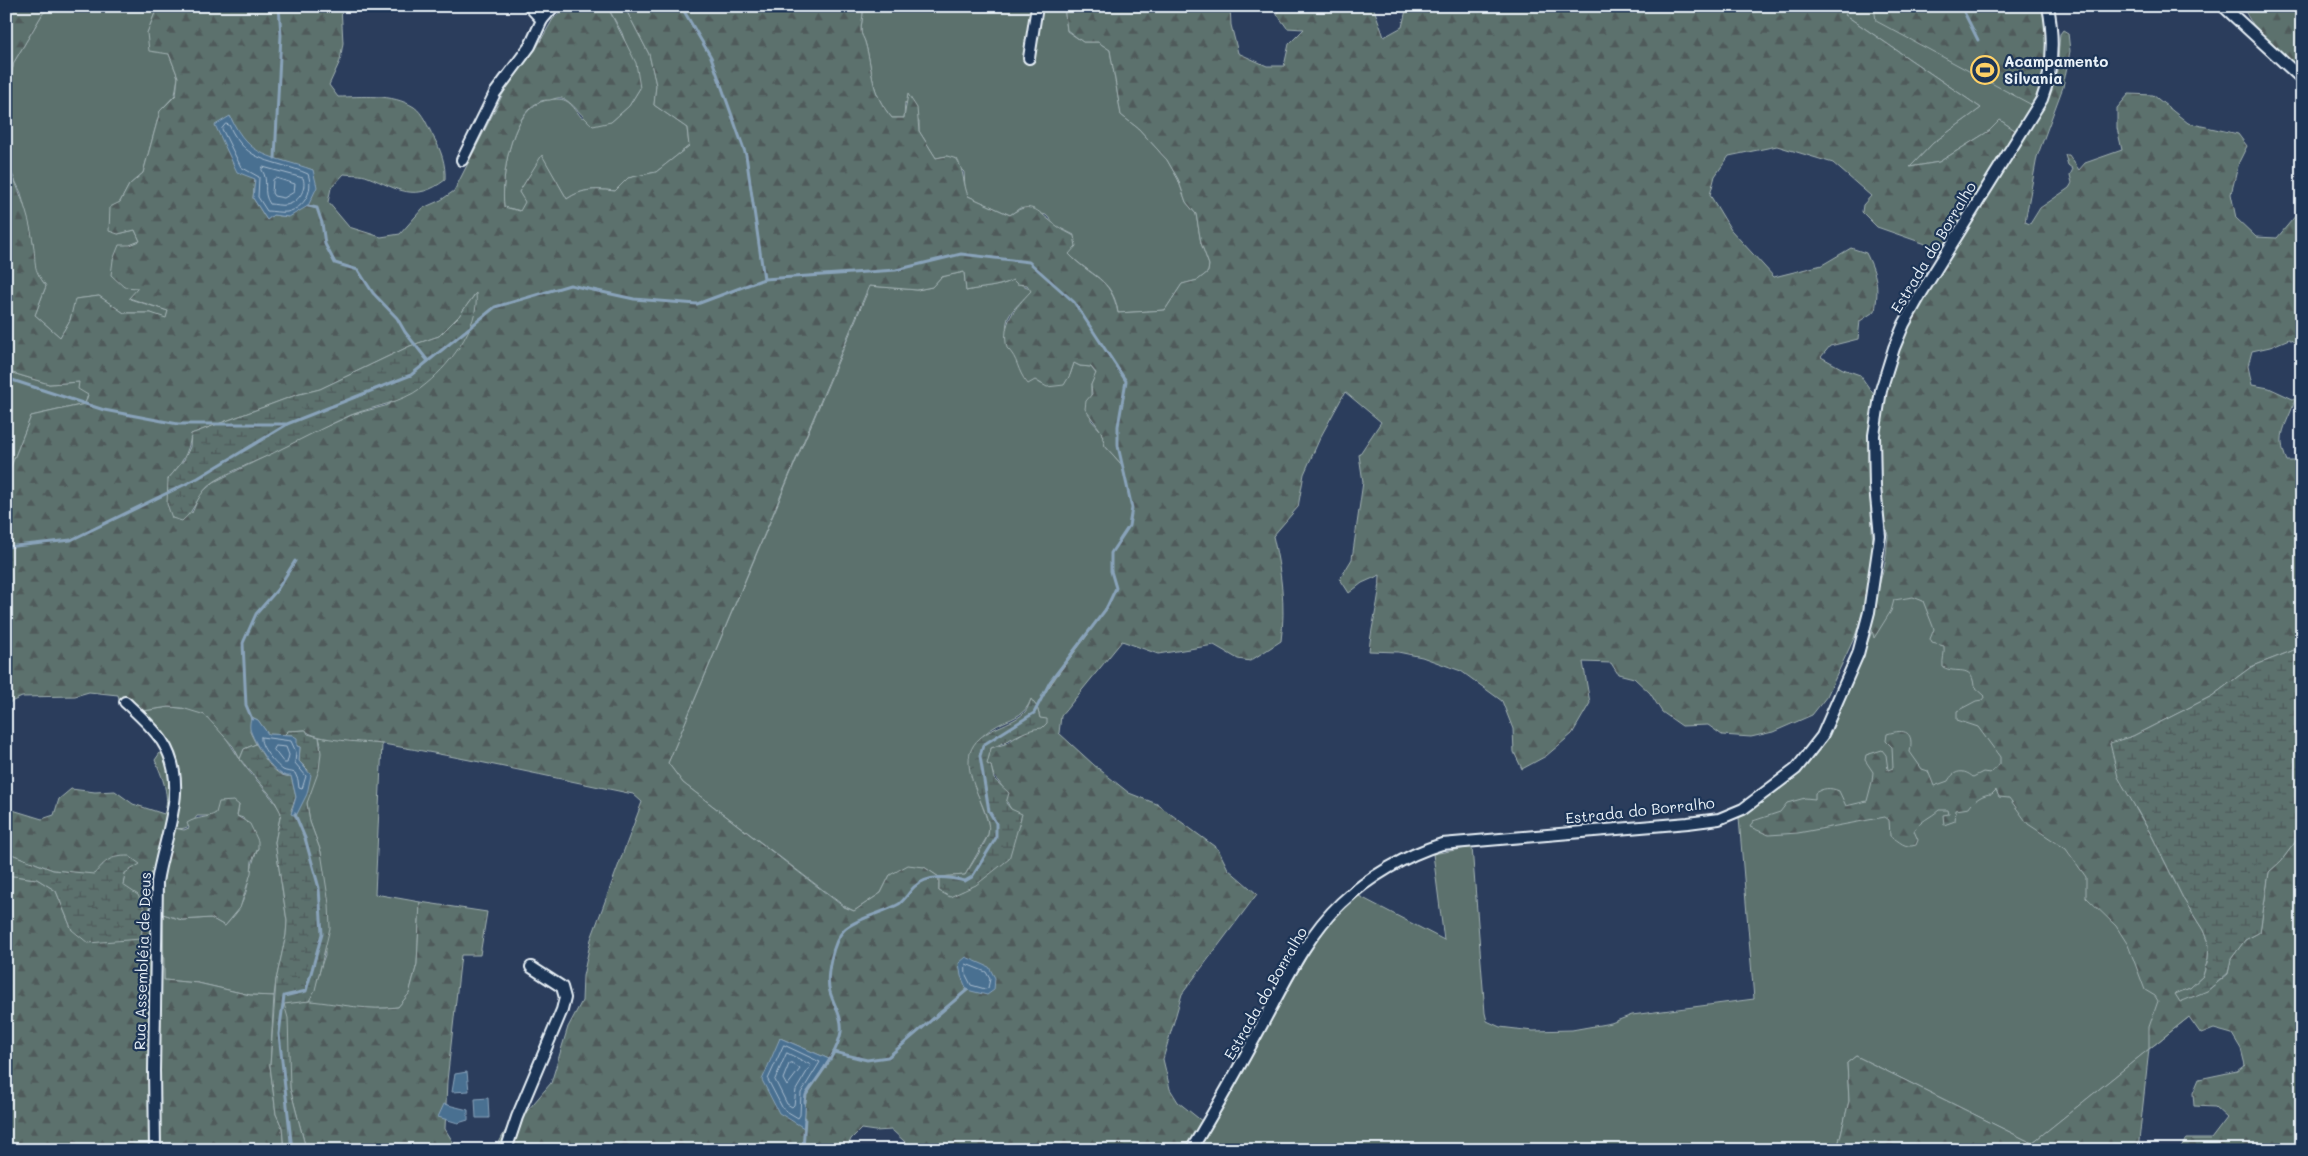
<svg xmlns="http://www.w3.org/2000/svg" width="2308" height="1156" viewBox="0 0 2308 1156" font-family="Mali,sans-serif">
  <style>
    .grass { fill: #5b716d; stroke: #a2b1b2 }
    .forest { fill: url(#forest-firs); stroke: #a2b1b2; fill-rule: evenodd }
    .wetland { fill: url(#wetland-marsh); stroke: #a2b1b2 }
    .water { fill: #496f91; stroke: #89a3ba }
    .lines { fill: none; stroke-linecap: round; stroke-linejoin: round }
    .shore { stroke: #a8bdcf; stroke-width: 1 }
    .stream { stroke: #89a3ba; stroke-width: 3 }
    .street-casing { stroke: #e8f1f8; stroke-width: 14 }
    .street { stroke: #1d3557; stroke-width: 10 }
    .labels { text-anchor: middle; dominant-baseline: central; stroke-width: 4.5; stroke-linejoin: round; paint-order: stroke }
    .poi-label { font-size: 15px; font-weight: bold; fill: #e8f1f8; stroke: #1d3557; text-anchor: start }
    .street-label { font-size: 15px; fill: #e8f1f8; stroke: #1d3557 }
  </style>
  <defs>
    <pattern id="forest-firs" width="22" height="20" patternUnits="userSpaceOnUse" patternTransform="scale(1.25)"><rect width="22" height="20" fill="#5b716d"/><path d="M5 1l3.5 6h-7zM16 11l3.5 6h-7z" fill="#4f5a5a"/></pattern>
    <pattern id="wetland-marsh" width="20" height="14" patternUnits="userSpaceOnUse" patternTransform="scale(1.25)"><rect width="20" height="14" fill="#5b716d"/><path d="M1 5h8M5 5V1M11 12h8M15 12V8" fill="none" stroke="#4f5a5a"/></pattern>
  </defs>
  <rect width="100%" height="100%" fill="#2b3d5c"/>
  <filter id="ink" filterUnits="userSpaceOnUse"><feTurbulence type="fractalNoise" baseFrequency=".02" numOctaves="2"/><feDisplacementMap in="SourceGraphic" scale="10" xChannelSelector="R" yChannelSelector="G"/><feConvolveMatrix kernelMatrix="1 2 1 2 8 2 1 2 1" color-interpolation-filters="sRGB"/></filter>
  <g filter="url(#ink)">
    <g class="grass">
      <polygon points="56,6 149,6 155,13 147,33 169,54 178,77 175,95 160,111 143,173 129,185 120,202 118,234 135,230 140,241 130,245 138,288 130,299 168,311 166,319 151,313 124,313 99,296 76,299 70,320 60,337 35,315 46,286 35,271 33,242 21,193 6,161 6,98 14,62 43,13"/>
      <path d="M607,6H624L649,54L656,85L654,105L687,128L689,146L656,172L628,178L615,191C597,189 583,188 567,199L542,156L519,192L526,202L521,211L504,207C501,177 510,107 547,100C567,97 569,101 581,117L611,122L629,106L640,88L622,33Z"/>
      <path d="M859,6H1064L1067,31L1083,42H1098L1110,50L1121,115L1139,129L1167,160L1178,179L1186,202L1196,214L1201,243L1209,265L1208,272L1198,280L1182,284L1165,310L1118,313C1114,279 1089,275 1069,254L1074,235L1056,226L1046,215L1020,208L1010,215L968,196L965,188L964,172L947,156L936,158L919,131V122L905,102L904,118H892C869,91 874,73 865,42C864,38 861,35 861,31C861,24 863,18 863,11Z"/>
      <polygon points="1832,6 2042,6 2042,82 2032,105 2016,131 2000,120 1989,131 1939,162 1910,167 1933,143 1981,108"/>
      <path d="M964,272L966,291C982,287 997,288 1013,280C1019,286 1026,284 1032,291C1025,298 1012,309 1008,318C1000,343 1022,369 1041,384L1070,375L1074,363L1080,366L1091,367L1096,374L1091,385V420L1101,431L1105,446L1123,466L1132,508L1129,526L1111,553V571L1116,588C1096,633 1060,663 1037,707L1031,700C1025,714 1016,717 1002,723C949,749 977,784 989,826L988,835L965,875L939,877L924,867L890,875L881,893L854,911L844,906L683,783L668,763L870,286L917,290L932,287L941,277Z"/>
      <polygon points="6,371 49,384 79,382 88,395 85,404 31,416 6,479"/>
      <polygon points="1883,577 1928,586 2189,1017 2032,1143 1856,1056 1847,1063 1849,1101 1837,1150 1197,1150 1308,954 1330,923 1359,896 1444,940 1433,854 1472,847 1485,1013 1487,1021 1500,1027 1533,1031 1572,1030 1611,1023 1632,1015 1754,999 1739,818 1776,791 1808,764 1830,735 1873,629"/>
      <path d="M169,707C181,708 196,709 206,716C218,723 233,749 241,761C254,779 270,793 281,812L275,842L287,921L286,935L276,980L274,996L250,995L198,983L164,980L163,914L182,920L211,918L225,926C230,920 237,913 240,907C250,888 249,867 258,848L243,818L237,816L239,805L211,816H197C189,827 187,830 174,828L178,782L143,711Z"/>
      <path d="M319,737L382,744L375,894L420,902L417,964L409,994L398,1007C369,1011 337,1006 309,1001C317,986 319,970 325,955L321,852L310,822L307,803L321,745Z"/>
    </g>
    <g class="forest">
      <polygon points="6,6 56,6 43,13 14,62 6,98"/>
      <path d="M149,6H341L343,43L340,61L329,85L338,97C362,97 392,93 414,107C423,113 428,127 433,136C441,150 446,164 445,180C415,203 398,189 368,177C361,174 352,175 344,174L331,188L328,202L349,227L381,237L400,234L423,208L441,200L454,191L507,86L537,47L553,19L567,6H607L636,63L640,88L629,106L611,122L593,126C585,119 570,100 562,98C558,97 554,99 550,100C547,100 542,100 539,102C510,115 501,179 504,207L520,211L525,202L519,192L542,155L567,199C583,188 597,189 615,191L628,178L656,172L689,146L687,128L654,105L656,85L649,54L624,6H859L863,11C863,18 861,24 861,31C861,35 864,38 865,42C874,73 869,91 892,118H904L908,94L917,108L919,131L936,158L947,156L957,159C964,171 963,183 968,196L1010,215C1033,198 1039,214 1057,226C1062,230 1069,233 1074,236L1076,246L1069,254C1091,278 1111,276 1118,313L1165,310L1182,284L1198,280L1208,272L1209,265L1201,243L1196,214L1186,202L1178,179L1167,160L1139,129L1121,115L1110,50L1098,42H1083L1067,30L1064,6H1230L1231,25L1238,53L1267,66H1284L1289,44L1304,29L1287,28L1277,14L1279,6H1373L1384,37L1402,27L1406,10L1411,6H1850L1845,15L1981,108L1933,143L1910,167L1939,162L1989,131L2000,120L2016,131L1940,249L1877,227L1862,212L1863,205L1871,196L1833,163L1777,146L1729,156L1715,176L1710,195L1731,230L1774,277L1822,265L1851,248L1866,253C1877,275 1879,287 1875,311L1860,321L1858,339L1830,346L1821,357L1843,369L1860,375L1874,395L1868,457L1873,549L1865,605L1855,636L1827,696L1812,715L1773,732L1751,737L1722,735L1708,725L1682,726L1662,712L1650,693L1634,678L1618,674L1611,663L1583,662L1590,703L1572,734L1546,756L1522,769L1514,752L1513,729L1502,701L1461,671L1422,657L1398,652L1369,651C1371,625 1380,601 1380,575L1362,583L1349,593L1340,579L1352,559L1363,482L1359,455L1381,422L1345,392L1320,438L1304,474L1298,507L1273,536C1281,571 1286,605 1281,641L1250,661L1238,659L1214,645L1158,654L1122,641L1061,716L1059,733L1094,765L1129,793L1157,804L1218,849L1228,869L1257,894L1182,994L1163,1059L1170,1089L1178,1102L1203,1122L1186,1150H921L905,1142L892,1130L875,1131L861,1129L851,1139L846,1150H495L508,1126L522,1117L551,1083L568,1027L582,1001L583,976L591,939L642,802L633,794C550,777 467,758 383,744C368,742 313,741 305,730L288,731L284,735L268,734L258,720L252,717L250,732L256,744L244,749L240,759L233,746L205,715L182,708L169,707L143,711L169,743L177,766L174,828L184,830L189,828L187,823C198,816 206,819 216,813L219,802L234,801L239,805L237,816L250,824L258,841V848L252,861L251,873L240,908L225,926L211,918L182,920L163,914L164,980L198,983L250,995L274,996L270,1066L276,1114L282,1127L284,1150H6V875L37,879L56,891L72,930L141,939L144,908L123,886L125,873L103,864L95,875L53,870L6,852V808L42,819L54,815L59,799L71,789L95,792L115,791L133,804L164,814C171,797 162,776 155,760L162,750L151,735L121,706L118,695L89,692L75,696L22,697L6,704V479L31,416L85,404L88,395L78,389L79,382L49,384L6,371V161C18,187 29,214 33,242C37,265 31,266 46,286L35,315L60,337L70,320L75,299L99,296L124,313H151L166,318L168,311L129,298L138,288L124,287L111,275L113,260L119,245H130L140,241L135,230L118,234L109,231L110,207L120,202L129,185L143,173L160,111L176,95L178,77L169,54L149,51L147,33L155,13ZM230,116L238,134L259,154L313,170L289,217L273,215L267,220L253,198L255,179ZM964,272L966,291C982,287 997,288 1013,280L1017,284L1027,285L1031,291C1015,308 1001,323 1007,348C1019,359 1016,370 1028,384L1035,380L1047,387L1064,385L1070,375L1074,363L1080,366L1091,367L1096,373L1091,385L1092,394L1086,401L1085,409L1101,431L1105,446L1123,466L1132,508L1129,526L1111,553V571L1116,588C1096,633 1060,664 1037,707L1040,718L1036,728H1031L1005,744L991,748L987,764L991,766C994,779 995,776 1001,785C1006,792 1005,801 1011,809L963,891H939V877L924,867L908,865L890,875L881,893L854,911L844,907L683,783L668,763L869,286L917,290L932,287L941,277ZM475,294L421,388L385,406L354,414L316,431L214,482L200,494L192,513L168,479C181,464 189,454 191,434L296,395L320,389L410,346L439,336L459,316ZM780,1038L829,1059L806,1095L804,1127Z"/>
      <path d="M1874,6H2042C2052,41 2047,73 2032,105L1876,21Z"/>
      <path d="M2243,6H2302V71C2281,52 2253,33 2243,6Z"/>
      <path d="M2063,30L2068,33L2070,51L2063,87L2037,157L2025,222L2030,224L2040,208L2069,188L2072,183L2070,175L2073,169L2068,165L2065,155H2069L2079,170L2085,163L2122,150L2117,128V108L2129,94L2153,95L2188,123L2238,134L2247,146L2239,162L2231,194L2236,218L2256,237L2277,238L2302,208V347L2289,339L2270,347L2252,351L2248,366L2252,385L2269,388L2295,400C2287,426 2275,434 2287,461H2302V647L2251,667L2212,696L2133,736L2110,744L2136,809L2152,836L2184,900L2203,930L2209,945L2208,959L2203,976L2190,988L2175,994L2207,991L2228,974L2231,959L2245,940L2260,932L2269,872L2281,861L2302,833V1150H2178L2187,1139H2211L2227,1118L2215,1107L2194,1106L2193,1093L2199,1079L2237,1071L2245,1065L2241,1049L2232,1034L2214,1029L2201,1034L2189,1017L2149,1049L2138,1150H1837L1849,1101L1847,1063L1856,1056L2032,1143L2149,1049V1027L2158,1001L2155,996L2145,990L2128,945L2116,926L2086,897V877L2066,849L2028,824L2009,798L1999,797L1996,790L1992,794C1983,794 1974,800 1969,808L1956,810L1955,821L1944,825L1943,815L1949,814L1948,810H1939C1930,818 1921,820 1914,831L1918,840L1916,845C1904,849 1900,841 1890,836L1889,820L1885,817L1798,833L1769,835L1750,827L1753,821L1780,812L1787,803L1805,798L1815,799V793C1823,788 1830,787 1839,791L1846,806L1867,801L1872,782L1873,772L1865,760L1866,755L1882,750L1886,755L1888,770L1893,768L1892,747L1886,741L1887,734C1906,728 1914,732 1910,752L1922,769L1928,771L1934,786L1948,781C1954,770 1964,769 1973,777L1983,772L1990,773L2000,764V757L1978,727L1957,720V711L1976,701L1982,700L1985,696L1974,686C1972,663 1956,675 1943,667C1942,659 1945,654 1944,646L1932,643L1930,639L1934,629L1923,601L1913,597L1894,600L1891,611L1874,638L1871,626L1872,613L1885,563L1888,536L1880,499L1879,431L1884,394L1893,362L1913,315L1964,227L2045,104L2057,71L2060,34Z"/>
      <path d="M420,902L487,912L480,955H461L447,1081L445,1129L458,1150H305V1145L290,1088L284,1003C293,1003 302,1000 311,1001C340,1004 369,1011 398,1007L409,994L417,964Z"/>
    </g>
    <g class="wetland">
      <path d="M476,293C480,327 448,368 421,388C401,403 374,406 351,415C328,425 306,437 283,448C261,460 236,468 215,481C197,492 197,509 182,521L172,518L167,504L168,479L184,460L190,447L191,434L296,395L320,389L410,346L439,336L459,316Z"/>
      <polygon points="2302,647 2302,833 2281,861 2269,872 2260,932 2245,940 2231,959 2228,973 2207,991 2180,1002 2175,994 2190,988 2203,976 2208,959 2209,945 2203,930 2184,900 2152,836 2118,777 2110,743 2133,736 2212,696 2251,667"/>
      <path d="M1031,699L1037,707L1040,718L1047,719V723L1042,728C1023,729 1009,742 991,748L987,764L991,766L994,779L1009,793L1006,803L1011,809L1022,814L1009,859L976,885L950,897L939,891V877L965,875C971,866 985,844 988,835C994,814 963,781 970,753C977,729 1009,727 1024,713C1028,709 1029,704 1031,699Z"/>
      <path d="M306,730L308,734L319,737L321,753L319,770L307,803L310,822L321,852L329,904L330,928L315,990L309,1001L284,1004L288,1018L290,1088L305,1145V1150H284L282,1127L276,1114L270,1066L276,980L286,935L287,921L275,842L281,813L273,798L240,759L244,749L256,744C263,755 275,779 291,776L296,797L291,810L295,816L308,770L299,761L300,747L297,746L292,735H284L288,731Z"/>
      <path d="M6,852L53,870L94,874C107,860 109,856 129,856L140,864L125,873L123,885L138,895L144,908L141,939L88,943L72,930L56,891L37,879L6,875Z"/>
    </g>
    <g class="water">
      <path d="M230,116C250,160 272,155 313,170L317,187L308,206L289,217L273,215L267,220L253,198L255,179L237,172L215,125Z"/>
      <path d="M251,717L258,720L268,734L292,735L297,738V746L300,747L299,761L311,775L307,794L296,816L291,814L296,797L291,776C275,779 256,745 251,732C249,728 250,722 251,717Z"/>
      <polygon points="966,957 989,967 995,978 994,990 987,995 967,990 961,976 959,963"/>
      <polygon points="780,1038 829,1059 806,1095 804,1128 779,1113 762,1080"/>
      <polygon points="467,1072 469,1091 452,1092 455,1074"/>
      <polygon points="488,1098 489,1118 476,1118 475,1099"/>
      <polygon points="444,1104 468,1110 468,1120 458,1123 438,1117"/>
    </g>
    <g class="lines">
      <g class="shore">
        <path d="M226,124L229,125C247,165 274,159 308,174C314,190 305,208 287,212C281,213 272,211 267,211L258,197L259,177L241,167L222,129Z"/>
        <path d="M263,167L303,178C307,190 298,203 286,205C281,206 274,204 270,204C261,191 270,182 262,170Z"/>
        <polygon points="276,178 295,184 294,192 284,198 274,196 272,193 273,180"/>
        <path d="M261,737L291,741L296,752L295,763L306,776L302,789L299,788L298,780L295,773C290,771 287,772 283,770C275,764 259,746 261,737Z"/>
        <polygon points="276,746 286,747 289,755 287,763 284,763 274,750"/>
        <polygon points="966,964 986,972 990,979 988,988 985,989 971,985 966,975"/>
        <polygon points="784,1045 820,1062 801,1093 800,1115 798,1118 783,1109 768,1080"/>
        <polygon points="787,1053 811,1065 796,1090 794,1105 792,1107 787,1104 775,1080"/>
        <polygon points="792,1063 800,1069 787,1086 783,1079 789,1064"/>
      </g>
      <g class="stream">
        <polyline points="681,6 711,57 746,155 764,279"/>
        <polyline points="1961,6 1978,40"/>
        <polyline points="275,158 281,35 279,6"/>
        <polyline points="308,206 317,208 322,223 325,244 335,263 358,270 373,293 397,318 405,332 428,361"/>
        <path d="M6,378L104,410L178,424H287L411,375L495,307L570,285L634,299L697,304L764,279L896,270L961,254L1029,262L1074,302L1126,381L1118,426V446L1132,508L1129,526L1111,553V571L1116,588L1106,609L1050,682L1034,713L983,745L980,756L989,811L996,823V838L972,877L965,881C948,877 928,874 914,887C909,892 905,900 899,904C885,912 855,919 844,930C833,941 825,977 830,992C834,1006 843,1017 841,1032C837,1055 818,1076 806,1095L805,1102"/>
        <polyline points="6,547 71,540 198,478 286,425"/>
        <polyline points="252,719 246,705 243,643 256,614 277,590 295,561"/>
        <polyline points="834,1052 867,1060 888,1057 967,990"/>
        <polyline points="292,1150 279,1034 284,996 306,991 322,934 319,888 305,838 295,814"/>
        <polyline points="803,1150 805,1118"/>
      </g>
      <defs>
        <g id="street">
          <polyline points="529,6 542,20"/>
          <polyline points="2223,6 2302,79"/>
          <polyline points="1029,58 1037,6"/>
          <polyline points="462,160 495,93 530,46 542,20 554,6"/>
          <path d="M125,702C138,714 152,726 162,741C191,785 164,835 157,882L154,1071L155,1150"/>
          <polyline points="506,1150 517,1117 562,1010 565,998 562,987 531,967"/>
          <path d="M1191,1150C1217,1107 1241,1064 1264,1021C1286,980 1307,935 1341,903C1369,877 1406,855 1442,844L1688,823L1719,819L1743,809L1796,769L1822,736L1858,654L1869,612L1880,536L1875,487L1874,435L1881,390L1894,348L1904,324L1922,292L2042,99C2054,68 2054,38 2048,6"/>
        </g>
      </defs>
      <use href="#street" class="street-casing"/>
      <use href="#street" class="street"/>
    </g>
  </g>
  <defs>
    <symbol id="stadium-ring" viewBox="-11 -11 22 22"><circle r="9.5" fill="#1d3557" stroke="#ffd166" stroke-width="1.5"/><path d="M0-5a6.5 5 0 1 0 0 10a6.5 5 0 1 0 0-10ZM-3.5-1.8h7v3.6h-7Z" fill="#ffd166"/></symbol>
  </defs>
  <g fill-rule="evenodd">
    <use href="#stadium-ring" x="1969" y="54" width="32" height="32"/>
  </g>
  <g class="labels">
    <g class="poi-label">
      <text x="2004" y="61">Acampamento<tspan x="2004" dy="17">Silvania</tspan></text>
    </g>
    <g class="street-label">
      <text transform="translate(1933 247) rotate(-59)">Estrada do Borralho</text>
      <text transform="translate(1640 810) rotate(-6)">Estrada do Borralho</text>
      <text transform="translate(142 961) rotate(-88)">Rua Assembléia de Deus</text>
      <text transform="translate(1265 993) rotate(-60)">Estrada do Borralho</text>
    </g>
  </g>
  <rect width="2308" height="1156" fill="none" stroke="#1d3557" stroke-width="25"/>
  <rect x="12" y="12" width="2283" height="1131" fill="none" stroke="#e8f1f8" stroke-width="2" filter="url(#ink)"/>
</svg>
